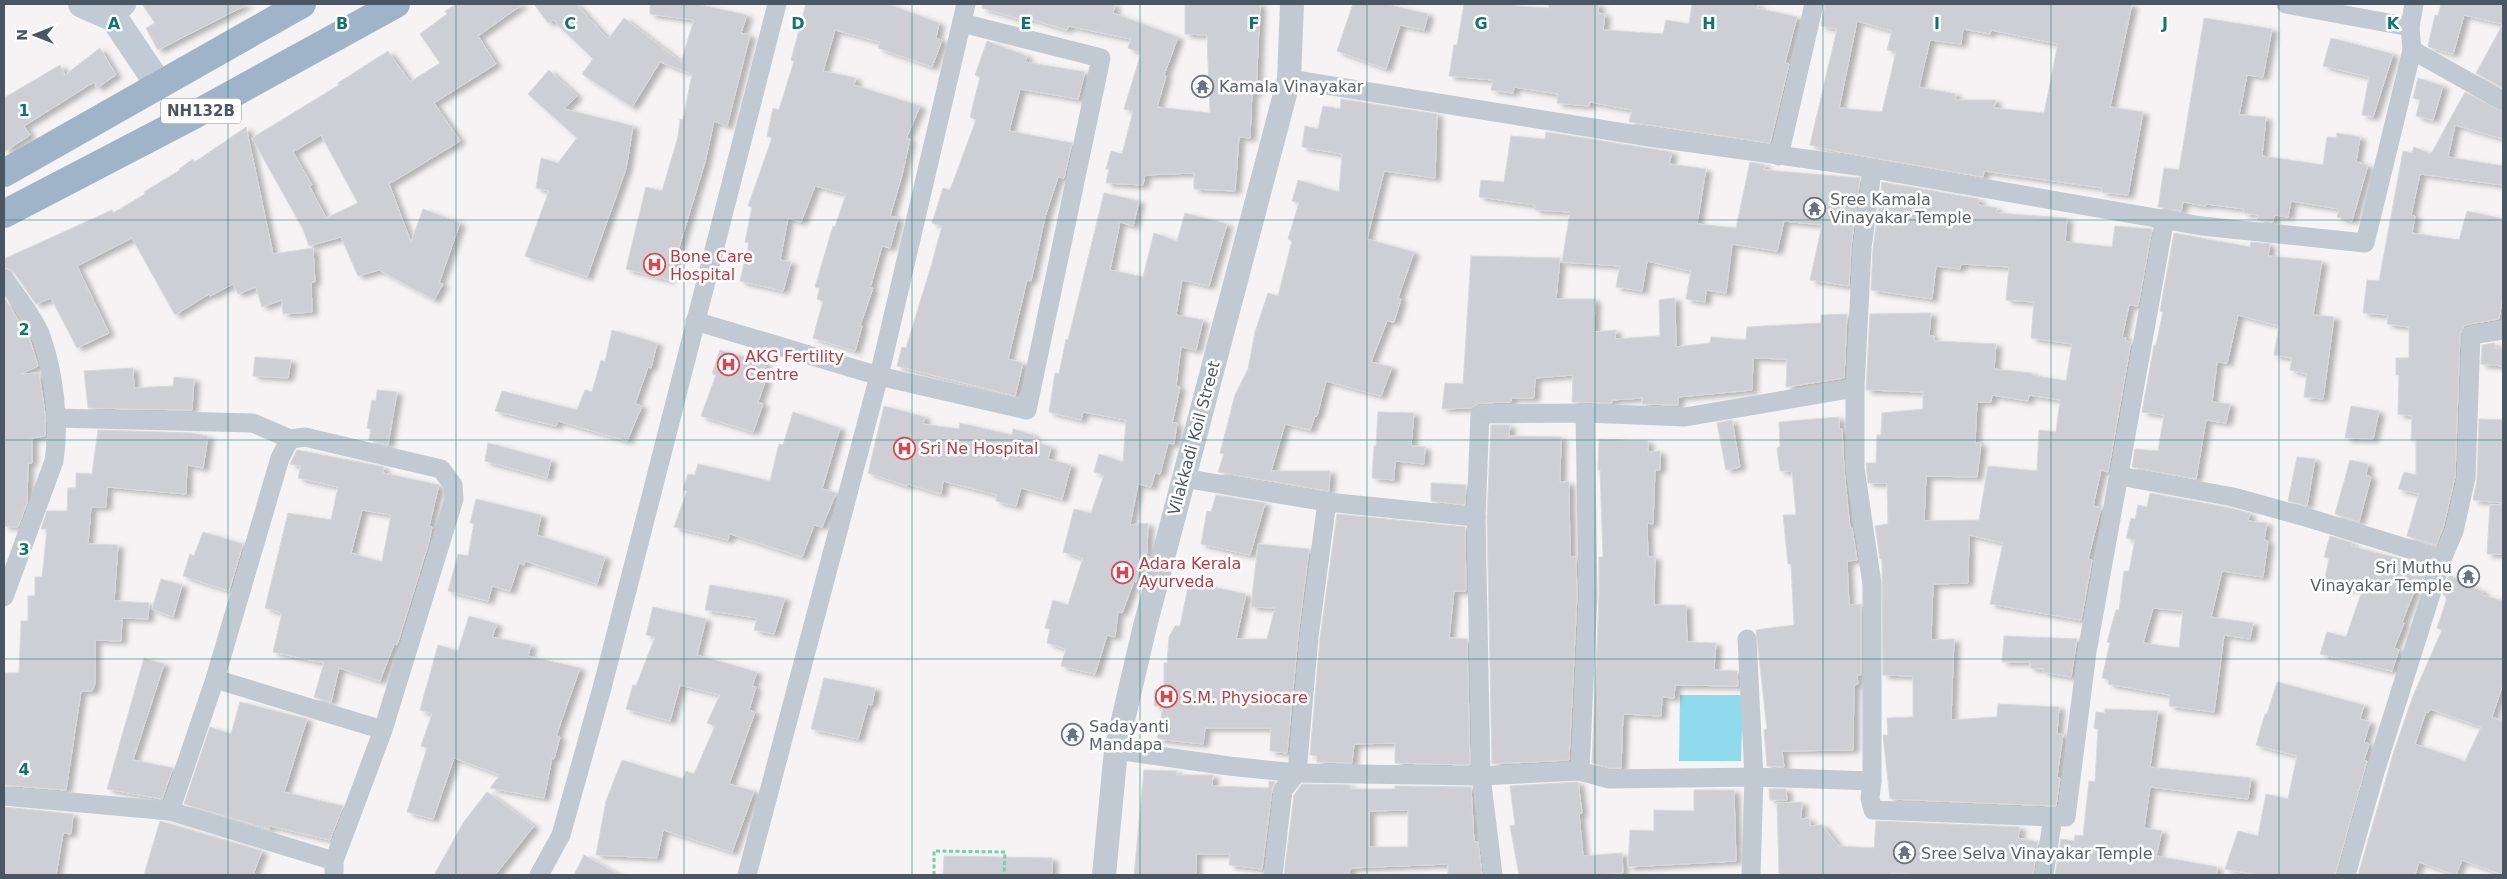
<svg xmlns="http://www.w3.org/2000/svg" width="2507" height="879" viewBox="0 0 2507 879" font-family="'DejaVu Sans',sans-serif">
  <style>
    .water { fill: #90daee }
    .building { fill: #cdcfd5; stroke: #d7d9de; fill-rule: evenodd; filter: url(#shadow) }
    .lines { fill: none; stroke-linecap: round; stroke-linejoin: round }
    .path { stroke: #7ad0a6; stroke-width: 3; stroke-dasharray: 4 2.5; stroke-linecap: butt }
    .minor { stroke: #c1cad2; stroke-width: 19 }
    .tertiary { stroke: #c1cad2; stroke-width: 24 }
    .secondary { stroke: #c1cbd6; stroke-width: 28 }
    .trunk { stroke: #9fb4c9; stroke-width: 28 }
    .grid { fill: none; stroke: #0f766e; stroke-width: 1; stroke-opacity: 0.55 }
    .labels { text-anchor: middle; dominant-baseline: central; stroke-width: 5; stroke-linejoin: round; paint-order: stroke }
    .shield { fill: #fff; stroke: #808990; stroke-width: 1 }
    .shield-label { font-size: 15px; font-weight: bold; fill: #4a5661 }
    .worship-label { font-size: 16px; fill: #5b616d; stroke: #fff; text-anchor: start }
    .health-label { font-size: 16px; fill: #be3a42; stroke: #fff; text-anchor: start }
    .street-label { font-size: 16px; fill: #4a5661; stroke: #fff }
    .grid-label { font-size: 16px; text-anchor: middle; font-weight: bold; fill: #0f766e; stroke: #fff; stroke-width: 5; stroke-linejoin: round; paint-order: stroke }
  </style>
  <defs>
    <filter id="shadow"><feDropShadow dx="5.5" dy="3" stdDeviation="2.5" flood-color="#0004"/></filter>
  </defs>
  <rect width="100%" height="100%" fill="#f5f3f3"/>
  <polygon class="water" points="1680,695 1743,695 1741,761 1679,761"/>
  <g class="building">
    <polygon points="142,4 248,4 158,50 146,28 155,23"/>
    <path d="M457,4H523L478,36L496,64L434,103L460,141L389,184L411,242L423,209L460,223L439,283L443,284L434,300L379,270L358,276L341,237L309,246L303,229L252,138L339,85L338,83L388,51L410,82L440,63L420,34L447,14L445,11ZM321,135L358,203L326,218L310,187L312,185L293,152Z"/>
    <polygon points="534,4 576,4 608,39 624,18 681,62 694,20 650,14 650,4 697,4 747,15 741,33 750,35 727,126 714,121 705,162 669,280 626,269 646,187 662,191 678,137 680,119 683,120 692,74 660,62 632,107 582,74 593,59 553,20 548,23"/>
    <polygon points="806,4 888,4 939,23 936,38 942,40 932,67 878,48 880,42 835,30 823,71 856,78 854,85 920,106 906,139 910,139 902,175 890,216 898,218 890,248 882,246 870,288 873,288 860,326 862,326 855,351 813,338 823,301 817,299 820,288 815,287 833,226 835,227 846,194 815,186 801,222 788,218 780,260 791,262 783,291 740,281 749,243 745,242 752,207 748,206 772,138 767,136 773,108 779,110 794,61 791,60"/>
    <polygon points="983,4 1115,4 1113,13 1178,37 1164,75 1166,76 1157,107 1210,113 1207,35 1185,34 1185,4 1260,4 1256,93 1252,92 1250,138 1239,137 1235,191 1194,189 1194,173 1145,175 1143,185 1106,183 1109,169 1106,169 1111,151 1122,154 1133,111 1124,109 1141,53 1128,48 1131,39 1068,26 1067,30 1027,18 1026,21 982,8"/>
    <polygon points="1353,4 1386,4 1428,14 1424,30 1400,25 1386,69 1337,51"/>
    <polygon points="1464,4 1516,4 1516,6 1549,8 1549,4 1599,4 1598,13 1605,14 1603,30 1663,34 1666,20 1689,24 1692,4 1758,4 1757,8 1797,17 1785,63 1789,64 1770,143 1629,122 1632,110 1590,102 1589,106 1557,103 1558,94 1514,87 1513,93 1491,90 1493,80 1449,76 1454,45 1457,45"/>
    <path d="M1825,4H2132L2110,107L2143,112L2128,195L2102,192V188L1984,171L1983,177L1835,151L1810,145L1837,29L1821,26ZM1857,21L1892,31L1887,50L1896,52L1882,112L1839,108ZM1963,29L1990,34L1991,30L2058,44L2044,113L1994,108L1996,100H1955L1956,94L1919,87L1930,40L1961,44Z"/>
    <polygon points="2441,4 2503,4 2503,88 2476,73 2503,24 2464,15 2453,54 2429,47 2428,46 2435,15 2438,16"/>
    <polygon points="2204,18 2272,29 2263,77 2247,75 2239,115 2266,117 2262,156 2323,165 2327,137 2336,138 2337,133 2360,137 2356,162 2368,165 2352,221 2337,217 2339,209 2291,201 2288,217 2274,215 2273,222 2257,220 2259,215 2244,213 2244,209 2206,204 2206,206 2183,202 2181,211 2158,207 2164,168 2179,170"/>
    <polygon points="2331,38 2393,54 2373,117 2362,115 2369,77 2323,66"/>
    <polygon points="987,41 1027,56 1025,62 1085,72 1078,99 1020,89 1009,131 1072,143 1064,178 1058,177 1045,217 1031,281 1027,280 1008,359 1023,363 1015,396 897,366 902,347 906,348 932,263 942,226 932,223 943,188 950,190 976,120 970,117 980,77 975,75"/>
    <polygon points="100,48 116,75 97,88 94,82 24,126 30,135 4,152 4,98 60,65 65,75"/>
    <polygon points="549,70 577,96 564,109 633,126 626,169 587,277 525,256 549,191 536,188 541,158 558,163 577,138 528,94"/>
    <polygon points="2418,78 2443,86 2433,120 2416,116 2420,100 2413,98"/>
    <polygon points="2465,92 2503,112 2503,139 2455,125 2448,157 2503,166 2503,185 2420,174 2411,215 2415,216 2412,233 2459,240 2467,211 2503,219 2503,293 2499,319 2469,324 2464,326 2460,334 2455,477 2443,528 2436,545 2407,536 2419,494 2398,489 2404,472 2416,475 2416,440 2411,440 2412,416 2398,414 2399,375 2396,375 2396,358 2409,358 2409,327 2387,324 2388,315 2363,313 2367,280 2379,281 2403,151 2412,153 2414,147 2431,154"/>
    <polygon points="1341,99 1437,114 1435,178 1384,171 1367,239 1414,252 1398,298 1401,299 1394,322 1387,321 1371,362 1392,367 1381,396 1326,381 1317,416 1315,416 1310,430 1285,424 1271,471 1330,471 1329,491 1218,472 1224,454 1220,453 1235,395 1248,369 1255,332 1268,293 1278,296 1292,241 1288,239 1299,203 1292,201 1298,180 1339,192 1342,154 1302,147 1305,126 1318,129 1323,106 1340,109"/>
    <polygon points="246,127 273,254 313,248 315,282 311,282 312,312 283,314 282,300 262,307 256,287 238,294 233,284 210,296 209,294 175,315 132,238 77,266 109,333 77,348 51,298 36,304 13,271 4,267 4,259 112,210 113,213 145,194 144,192 180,170 179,169 193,159 195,162"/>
    <polygon points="1546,132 1672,152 1669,164 1706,169 1697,224 1736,228 1750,162 1765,165 1764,170 1860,178 1851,247 1849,286 1810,280 1822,225 1784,221 1777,251 1732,244 1726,293 1706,290 1705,302 1686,299 1691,271 1647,261 1642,291 1616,287 1620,266 1562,262 1570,212 1535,210 1535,205 1479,197 1481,180 1504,182 1511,136 1545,139"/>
    <path d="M1882,182L1979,199L1978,205L1997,208L1996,213L2067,218L2065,242L2112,247L2115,226L2152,229L2138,306L2129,305L2122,338H2126L2125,341L2131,342L2108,472L2101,470L2093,506L2101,508L2088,559L2092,560L2081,620L1990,604L2003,543L1969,535L1968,583L1933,584L1931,640L1954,639L1951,720L1997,717L1998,704L2059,707L2057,734H2063L2057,777L2060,778L2056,806L1890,799L1883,735H1888L1887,718L1913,717V676L1883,675L1882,559H1880L1875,526L1888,524L1887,483H1868L1866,463H1876L1877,435H1881L1882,413L1923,409V392L1866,390L1870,314L1931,313L1929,336H1934V341L1996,344L1994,369L2032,373V375L2066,381L2072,344L2031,338L2034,302L2006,300L2009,267L1961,264L1960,269L1936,266L1932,299L1871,290L1873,249ZM1992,395L2028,401L2029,395L2060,400L2056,432L2039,430L2037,471L1988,466L1979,520L1924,521L1926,476L1977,477L1981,443H1975L1977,402H1991Z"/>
    <polygon points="1104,193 1139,201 1133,226 1120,222 1110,270 1143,277 1154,233 1177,241 1185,213 1227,224 1209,286 1182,280 1176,315 1203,320 1196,350 1181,347 1176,386 1180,387 1172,423 1177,423 1174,444 1168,443 1160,474 1155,473 1151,487 1138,484 1130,525 1148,523 1147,554 1142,554 1136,582 1134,581 1122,613 1118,611 1115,637 1107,635 1095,674 1061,666 1066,649 1047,643 1050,629 1045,628 1053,600 1068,605 1083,558 1063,552 1074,509 1091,513 1104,475 1094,472 1099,454 1123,462 1126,420 1083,412 1081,420 1049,412 1055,373 1059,374 1066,339 1068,340"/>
    <polygon points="2174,233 2250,247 2251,242 2270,244 2268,256 2322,261 2313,315 2334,317 2323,399 2304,397 2307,374 2290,370 2292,358 2274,355 2279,326 2238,315 2227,363 2217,362 2212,402 2230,404 2226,423 2206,420 2196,479 2132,467 2135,449 2158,451 2164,415 2142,412 2154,345 2156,345 2163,312 2160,311"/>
    <polygon points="1471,256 1560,258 1556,299 1595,299 1594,332 1616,330 1615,339 1660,336 1659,300 1675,298 1676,347 1710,343 1711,337 1746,340 1747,327 1821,323 1821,315 1847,314 1844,378 1786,387 1787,359 1753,358 1752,390 1678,397 1678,405 1642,404 1642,398 1612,400 1612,403 1572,402 1573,375 1535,378 1534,398 1511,398 1511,402 1479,403 1471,408 1442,409 1445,383 1463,384"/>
    <polygon points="4,297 30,340 38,366 21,374 39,373 45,414 45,436 32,438 32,463 28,463 27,503 18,527 4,526"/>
    <polygon points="612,330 657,343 651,368 648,367 635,404 642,406 627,441 558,421 556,426 495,411 502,391 577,410 585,390 592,392 601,360 605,362"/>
    <polygon points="2495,343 2494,348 2503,349 2503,366 2481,364 2482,345"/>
    <polygon points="720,350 766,363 762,378 766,379 758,402 763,404 753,432 701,416 716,375 712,374"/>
    <polygon points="255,357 291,360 288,378 253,376"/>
    <polygon points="133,368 134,388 173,386 174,377 194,379 192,410 88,408 84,371"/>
    <polygon points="377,390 397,392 388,445 369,440 371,429 367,428 372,400 376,401"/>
    <polygon points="884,406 925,417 923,424 959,429 960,423 1012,435 1013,429 1034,435 1033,441 1051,447 1048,459 1071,465 1062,499 1021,488 1016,506 996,501 997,495 943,481 941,494 908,484 907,486 868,473"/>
    <polygon points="2351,406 2379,411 2373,439 2345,438"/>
    <polygon points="793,412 840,428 822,489 836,493 822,527 814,525 802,557 730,534 728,540 674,527 687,491 683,490 688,474 695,475 698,464 770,481 779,444 783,445"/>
    <polygon points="1378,412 1414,413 1411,446 1425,447 1424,464 1395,461 1394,480 1372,478 1374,446 1376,446"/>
    <polygon points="1839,417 1839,429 1842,429 1844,470 1850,528 1852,528 1857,560 1847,561 1849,605 1861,604 1861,675 1857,675 1858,684 1854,685 1853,750 1782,751 1784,767 1767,766 1764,730 1767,729 1756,630 1794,625 1791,564 1788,564 1783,515 1796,515 1792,471 1780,471 1777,448 1780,447 1779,422"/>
    <polygon points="2479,419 2503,420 2503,503 2473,500 2477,479"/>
    <polygon points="1732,420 1740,467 1726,470 1717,423"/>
    <polygon points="1491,425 1510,425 1509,436 1561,437 1560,482 1569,482 1570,557 1576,557 1577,595 1569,760 1492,764 1487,517"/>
    <polygon points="98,430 191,433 208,436 203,468 187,465 186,494 107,487 106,507 91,507 88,544 118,545 114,601 149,603 148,619 122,618 121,641 95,640 95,684 92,691 81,691 66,790 4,785 4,673 19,673 21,621 28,621 28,596 35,596 35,577 42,577 47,529 41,529 47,511 67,511 68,488 76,488 76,473 92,474"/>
    <polygon points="1599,439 1648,441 1648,452 1660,451 1660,470 1655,470 1653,524 1647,523 1648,557 1655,557 1654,605 1686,605 1687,642 1716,643 1714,670 1737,671 1738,686 1675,685 1674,698 1662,697 1661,716 1623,714 1621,768 1610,768 1592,763 1599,596 1599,557 1603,557 1600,470 1598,470"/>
    <polygon points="488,443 551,460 547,478 485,461"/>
    <path d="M297,450L384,467L383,473L439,485L429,526L432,527L428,545L397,645L394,644L380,681L339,668L331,702L314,697L324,663L273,652L282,613L265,608L288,513L331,520L338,487L298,478L301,466L290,464ZM362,510L391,515L382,562L351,553Z"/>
    <polygon points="2297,457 2315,459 2307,506 2288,501"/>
    <polygon points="2350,460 2368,464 2366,475 2371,477 2359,522 2335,514"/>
    <polygon points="1431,483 1466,485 1465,505 1431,501"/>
    <path d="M2150,493L2230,508L2250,513L2248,521L2267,523L2264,540L2268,541L2263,577L2222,571L2211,617L2253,623L2250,639L2224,635L2214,712L2169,706L2170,695L2108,684L2109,680L2102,678L2110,643L2107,642L2116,610H2119L2124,571H2129L2135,540L2126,538L2131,518L2135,519L2138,505L2147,507ZM2153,608L2183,611L2179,648L2143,643Z"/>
    <polygon points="1216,495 1265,503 1250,555 1201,544 1207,511 1211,512"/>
    <polygon points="476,499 541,515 537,535 605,557 597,584 525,561 524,565 519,563 510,591 492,586 488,601 448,591 458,554 468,556 474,524 470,523"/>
    <polygon points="2490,505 2503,505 2503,554 2487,554"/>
    <polygon points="1337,514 1465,527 1466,591 1454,591 1449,638 1467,639 1470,765 1395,763 1395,743 1354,744 1352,763 1317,762 1317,756 1310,755 1320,638"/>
    <polygon points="203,532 243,544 229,591 183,576 190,554 194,556"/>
    <polygon points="2330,536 2352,543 2351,546 2428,566 2421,588 2416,587 2402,622 2404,623 2394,648 2399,650 2392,671 2320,654 2327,632 2346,637 2362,591 2324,583 2329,558 2324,557"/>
    <polygon points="1258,544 1309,549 1298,636 1287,753 1270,751 1271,728 1205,728 1203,744 1157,739 1163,706 1154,706 1155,690 1164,690 1164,663 1167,663 1169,637 1175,626 1180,626 1189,582 1246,594 1236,639 1267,639 1275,608 1251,607"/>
    <path d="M2449,575L2483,592L2482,595L2503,601V684L2492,717L2503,721V875L2462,860L2456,875L2419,862L2415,875H2358L2394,751L2413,696L2442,630L2437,628L2446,601V596L2443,595ZM2430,709L2481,727L2465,761L2415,744L2426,712L2428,713Z"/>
    <polygon points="161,579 182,585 173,617 152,609"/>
    <polygon points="710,585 785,598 774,634 754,630 757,618 705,610"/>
    <polygon points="653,607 706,619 697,655 757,672 752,686 756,687 749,710 755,712 729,784 754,791 732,852 663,830 657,858 596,855 606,801 622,760 683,779 686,771 694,774 715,726 707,723 720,695 680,685 670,721 626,709 633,685 636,686 655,637 646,635"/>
    <polygon points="469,616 497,624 492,637 531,645 528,656 580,668 556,736 560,737 554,759 552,758 544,798 490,788 500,775 454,758 433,819 407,812 427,748 421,746 432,714 420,710 438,645 458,651"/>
    <polygon points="2004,636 2077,639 2071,677 2043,672 2044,669 2030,668 2030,662 2002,662"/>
    <polygon points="144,658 164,664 133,760 173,768 162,799 107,789"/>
    <polygon points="824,678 875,688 872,705 868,704 858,739 811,729"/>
    <polygon points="2277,682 2364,705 2360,719 2370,722 2364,742 2369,744 2364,760 2367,761 2335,875 2258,875 2225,869 2238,831 2258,836 2266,794 2288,799 2297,756 2256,745 2265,714 2267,714"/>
    <polygon points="240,702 307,719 284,792 343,806 330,840 270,826 269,829 184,804 210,727 231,734"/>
    <polygon points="2105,709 2158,711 2150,767 2251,778 2248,799 2150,787 2144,828 2162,831 2156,856 2217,867 2217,875 2055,875 2061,839 2074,841 2075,835 2083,836 2089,781 2095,782 2098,729 2094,728 2096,712 2105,713"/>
    <polygon points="1144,770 1177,771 1176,775 1213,775 1212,786 1269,788 1269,781 1275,782 1272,789 1262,869 1229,865 1230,854 1196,854 1196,875 1134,875"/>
    <polygon points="1578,782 1582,813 1579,814 1583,856 1622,853 1623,873 1594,875 1519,875 1510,826 1515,825 1510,786"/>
    <path d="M1302,784L1350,785V789H1395V786L1471,787L1474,842H1478L1482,875H1448V864L1350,868L1349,875H1284L1294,795ZM1408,810V847H1369V811Z"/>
    <polygon points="1769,789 1786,789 1787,800 1770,800"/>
    <polygon points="1694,790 1734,790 1736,861 1628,867 1630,830 1654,831 1654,810 1694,811"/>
    <polygon points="487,792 534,826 495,875 434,875 463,823"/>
    <polygon points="1802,802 1801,819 1809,818 1810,826 1822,825 1839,846 1874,848 1876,821 2020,827 2018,838 2038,842 2033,875 1922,875 1891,873 1891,875 1779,875 1777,803"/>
    <polygon points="4,807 73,814 71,834 63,833 56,875 4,875"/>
    <polygon points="160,821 262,851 253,875 144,875"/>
    <polygon points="584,855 619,875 574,875"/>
    <polygon points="944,856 1052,858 1052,875 943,875"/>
  </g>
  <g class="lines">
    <polyline class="path" points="934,875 934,851 1005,852 1004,875"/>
    <g class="minor">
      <polyline points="2286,4 2410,27"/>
      <polyline points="114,18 127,4"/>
      <polyline points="2412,50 2503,101"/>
      <polyline points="1289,79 1656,138 1850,165 2202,226 2365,243 2412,50 2410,27 2414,4"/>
      <polyline points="1779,156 1814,4"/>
      <polyline points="1872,171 1862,248 1855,388 1855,468 1872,584 1872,781 1870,798 1873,810 2053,817"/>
      <path d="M4,278C15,295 34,317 41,336C54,372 60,424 54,461L4,597"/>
      <polyline points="695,321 879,376 1027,410 1101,58 962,23"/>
      <polyline points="55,418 253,423 290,439"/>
      <polyline points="2120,476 2233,497 2302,516 2442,559 2375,772 2346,875"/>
      <polyline points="1183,478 1327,502 1476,517"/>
      <polyline points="2442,559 2454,531 2466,478 2471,335 2503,330"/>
      <polyline points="1747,639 1754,777 1751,875"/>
      <polyline points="1116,750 1229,766 1297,773 1481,776 1476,517 1480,414 1585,413 1685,417 1855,388"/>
      <polyline points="1580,771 1588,595 1585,413"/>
      <polyline points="4,796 170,811 334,861"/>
      <polyline points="170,811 215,679"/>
      <polyline points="334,875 334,861 383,730 454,499 453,485 441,469 305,437 290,439 280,458 215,679 383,730"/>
      <polyline points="539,875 561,835 602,688 777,4"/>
      <polyline points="747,875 879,376 966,4"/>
      <polyline points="1273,875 1283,790 1297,773 1309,637 1327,502"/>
      <polyline points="1493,875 1481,776 1580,771 1609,779 1754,777 1872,781"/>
      <polyline points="2044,875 2053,817 2066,817 2087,652 2165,218"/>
    </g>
    <polyline class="tertiary" points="1104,875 1116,750 1145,626 1289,79 1292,4"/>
    <polyline class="secondary" points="82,4 114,18 159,85"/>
    <g class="trunk">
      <polyline points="4,173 302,4"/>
      <polyline points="4,214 194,115 396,4"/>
    </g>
  </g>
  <path class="grid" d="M228,4V875M456,4V875M684,4V875M912,4V875M1140,4V875M1367,4V875M1595,4V875M1823,4V875M2051,4V875M2279,4V875M4,220H2503M4,440H2503M4,659H2503"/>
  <defs>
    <symbol id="temple-ring" viewBox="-11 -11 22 22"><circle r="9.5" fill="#fff" stroke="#6b7280" stroke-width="1.5"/><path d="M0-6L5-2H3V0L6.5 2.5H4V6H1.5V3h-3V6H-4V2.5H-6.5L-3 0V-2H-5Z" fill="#6b7280"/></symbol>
    <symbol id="hospital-ring" viewBox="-11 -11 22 22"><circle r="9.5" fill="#fff" stroke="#e0444e" stroke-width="1.5"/><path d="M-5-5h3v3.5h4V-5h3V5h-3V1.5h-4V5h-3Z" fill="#e0444e"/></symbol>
  </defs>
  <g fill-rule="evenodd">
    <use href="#temple-ring" x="1190" y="74" width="25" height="25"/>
    <use href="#temple-ring" x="1802" y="196" width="25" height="25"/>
    <use href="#hospital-ring" x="642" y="252" width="25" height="25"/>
    <use href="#hospital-ring" x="716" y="352" width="25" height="25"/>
    <use href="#hospital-ring" x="892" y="436" width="25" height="25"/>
    <use href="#hospital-ring" x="1110" y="560" width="25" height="25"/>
    <use href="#temple-ring" x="2456" y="564" width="25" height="25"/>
    <use href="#hospital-ring" x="1154" y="684" width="25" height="25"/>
    <use href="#temple-ring" x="1060" y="722" width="25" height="25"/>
    <use href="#temple-ring" x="1892" y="840" width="25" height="25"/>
  </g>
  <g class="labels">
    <rect class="shield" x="161" y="98.5" width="80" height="25" rx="4"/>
    <g class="shield-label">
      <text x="201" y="111">NH132B</text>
    </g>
    <g class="worship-label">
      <text x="1219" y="86">Kamala Vinayakar</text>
      <text x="1830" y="199">Sree Kamala<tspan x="1830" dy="18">Vinayakar Temple</tspan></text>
      <text x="2452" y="567" text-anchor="end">Sri Muthu<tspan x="2452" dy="18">Vinayakar Temple</tspan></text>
      <text x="1089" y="726">Sadayanti<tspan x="1089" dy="18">Mandapa</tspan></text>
      <text x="1921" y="853">Sree Selva Vinayakar Temple</text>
    </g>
    <g class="health-label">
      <text x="670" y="256">Bone Care<tspan x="670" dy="18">Hospital</tspan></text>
      <text x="745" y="356">AKG Fertility<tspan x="745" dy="18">Centre</tspan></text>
      <text x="920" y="448">Sri Ne Hospital</text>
      <text x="1139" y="563">Adara Kerala<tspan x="1139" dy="18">Ayurveda</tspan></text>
      <text x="1182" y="697">S.M. Physiocare</text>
    </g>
    <g class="street-label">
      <text transform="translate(1194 438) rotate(-75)">Vilakkadi Koil Street</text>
    </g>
  </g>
  <g class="grid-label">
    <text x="114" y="29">A</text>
    <text x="342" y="29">B</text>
    <text x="570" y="29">C</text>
    <text x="798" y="29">D</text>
    <text x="1026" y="29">E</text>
    <text x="1254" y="29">F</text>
    <text x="1481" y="29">G</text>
    <text x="1709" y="29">H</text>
    <text x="1937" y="29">I</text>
    <text x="2165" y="29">J</text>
    <text x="2393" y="29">K</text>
    <text x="24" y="116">1</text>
    <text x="24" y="335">2</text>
    <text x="24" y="555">3</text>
    <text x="24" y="775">4</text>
  </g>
  <rect width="2507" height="879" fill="none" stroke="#4a5661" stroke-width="10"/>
  <g transform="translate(35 35) rotate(270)" stroke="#ffffff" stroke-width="4" paint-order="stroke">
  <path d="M0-4L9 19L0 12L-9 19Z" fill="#4a5661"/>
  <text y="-8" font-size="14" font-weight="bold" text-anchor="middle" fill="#4a5661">N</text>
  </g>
</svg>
